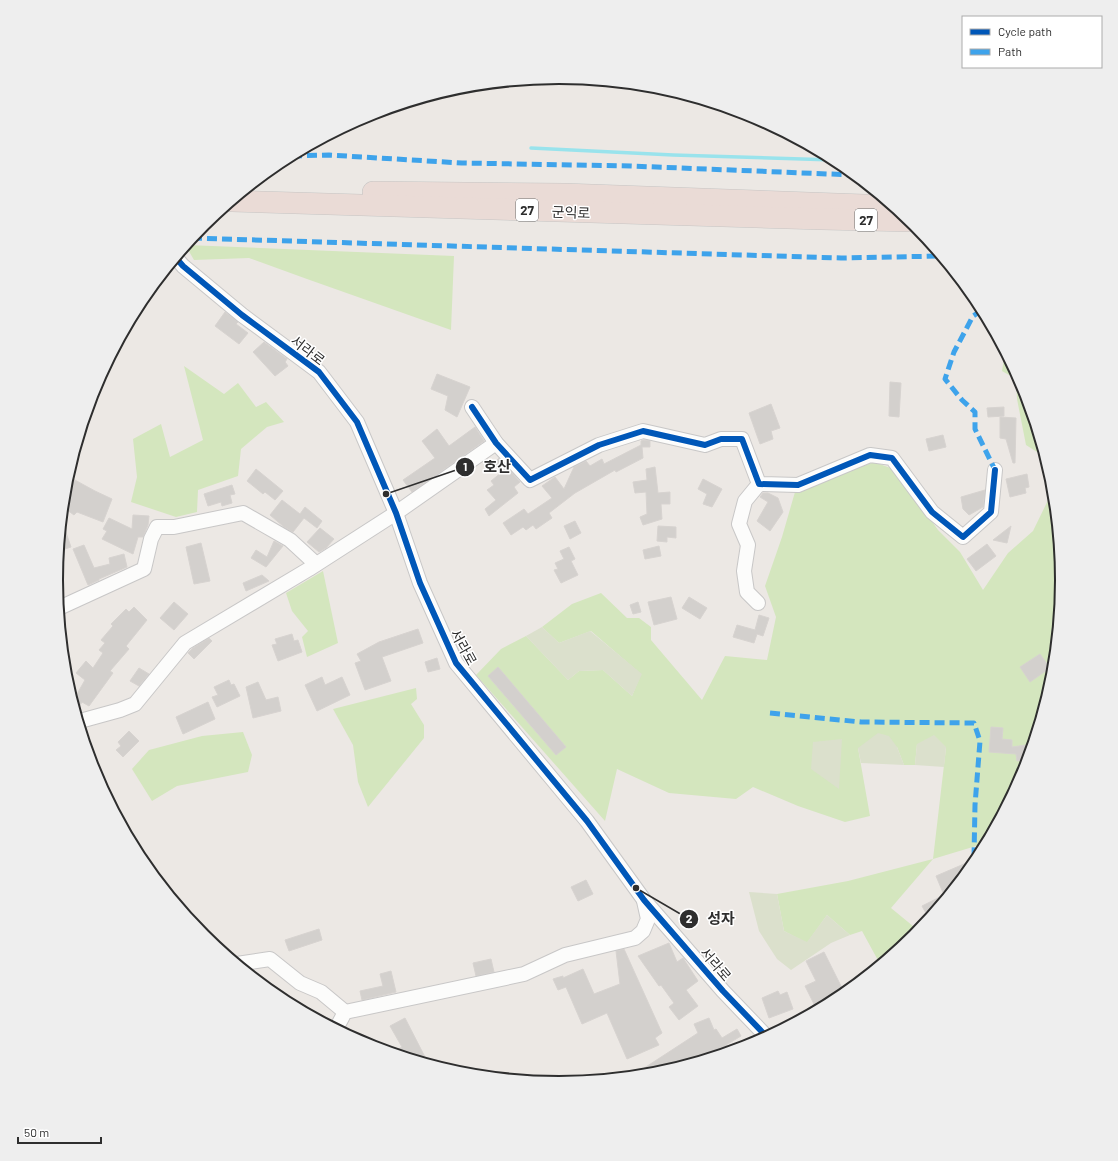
<svg xmlns="http://www.w3.org/2000/svg" width="1118" height="1161" viewBox="0 0 1118 1161" font-family="Barlow,'Noto Sans KR',sans-serif">
  <style>
    .green { fill: #d4e6be }
    .cemetery { fill: #dbe0cc }
    .lines { fill: none; stroke-linecap: round; stroke-linejoin: round }
    .stream { stroke: #99e3ec; stroke-width: 3.5 }
    .building { fill: #d3d0cd; stroke: #d7d3d0 }
    .minor-casing { stroke: #c8c7c7; stroke-width: 16 }
    .highway-casing { stroke: #c6c5c4; stroke-width: 22 }
    .minor { stroke: #fcfcfb; stroke-width: 14 }
    .highway { stroke: #eadbd6; stroke-width: 21 }
    .quiet { stroke: #3ea3eb; stroke-width: 5; stroke-dasharray: 10 5; stroke-linecap: butt }
    .cycleway-casing { stroke: #fff; stroke-width: 8 }
    .cycleway { stroke: #0057b8; stroke-width: 6 }
    .labels { text-anchor: middle; dominant-baseline: central; stroke-width: 3; stroke-linejoin: round; paint-order: stroke }
    .shield { fill: #fff; stroke: #6d6d6d; stroke-width: 1 }
    .shield-label { font-size: 13px; font-weight: bold; fill: #2e2e2e }
    .street-label { font-size: 14px; fill: #2e2e2e; stroke: #fff }
    .rim { fill: none; stroke: #2e2e2e; stroke-width: 2 }
    .leader { fill: none; stroke: #2e2e2e; stroke-width: 1.5 }
    .callout-dot { fill: #2e2e2e; stroke: #fff; stroke-width: 1.5 }
    .mark-label { font-size: 12px; text-anchor: middle; font-weight: bold; fill: #fff }
    .callout-label { font-size: 15px; text-anchor: middle; font-weight: bold; fill: #2e2e2e; stroke: #fff; stroke-width: 3; stroke-linejoin: round; paint-order: stroke }
  </style>
  <rect width="100%" height="100%" fill="#ece8e4"/>
  <g class="green">
    <polygon points="187,245 454,256 451,330 307,279 249,258 194,260 186,246"/>
    <polygon points="1005,352 1024,388 1045,457 1026,445 1017,399 1016,379 1002,371"/>
    <polygon points="184,366 224,394 238,383 256,407 266,402 284,422 267,427 241,449 238,476 198,490 197,512 176,517 131,502 137,477 133,439 161,424 170,457 203,440"/>
    <polygon points="874,462 896,470 938,530 960,552 983,590 1008,553 1033,531 1053,490 1062,581 1052,679 1024,773 986,843 933,859 891,908 919,931 915,936 880,964 862,931 850,935 827,915 807,943 784,931 777,894 848,881 933,859 946,748 917,744 915,765 904,765 897,747 858,748 870,816 845,822 798,806 753,787 736,799 669,793 617,769 605,821 476,675 501,649 526,636 568,680 579,671 603,670 632,696 641,674 591,631 559,643 542,627 572,604 601,593 627,618 639,618 651,627 651,640 702,700 725,656 767,660 776,617 765,586 782,537 795,492"/>
    <polygon points="323,571 338,643 307,657 302,637 308,631 292,611 286,593"/>
    <polygon points="416,688 417,699 411,704 424,725 424,738 368,807 358,782 353,745 333,709"/>
    <polygon points="243,732 252,755 248,772 177,786 152,801 132,769 149,750 202,736"/>
  </g>
  <g class="cemetery">
    <polygon points="542,627 559,643 590,631 642,674 632,696 603,670 579,671 568,680 526,636"/>
    <polygon points="878,733 889,736 897,747 904,765 861,763 858,748"/>
    <polygon points="934,735 946,747 944,767 915,765 917,744"/>
    <polygon points="842,739 839,789 811,769 813,742"/>
    <polygon points="749,892 777,894 784,931 807,942 827,915 850,935 831,943 791,970 777,959 759,931"/>
  </g>
  <g class="lines">
    <g class="stream">
      <polyline points="531,148 673,155 834,160"/>
      <polyline points="729,1052 735,1047"/>
    </g>
  </g>
  <g class="building">
    <polygon points="225,312 238,322 236,324 248,333 239,344 215,326"/>
    <polygon points="264,342 287,359 285,362 288,366 275,376 253,352"/>
    <polygon points="437,374 470,387 457,417 445,410 448,396 431,389"/>
    <polygon points="890,382 901,383 899,417 889,416"/>
    <polygon points="771,404 780,428 771,431 773,439 760,444 749,413"/>
    <polygon points="1004,407 1004,416 988,417 987,408"/>
    <polygon points="1000,417 1016,418 1015,463 1013,463 1006,439 1000,438"/>
    <polygon points="475,427 484,441 412,492 403,480 435,458 422,441 437,429 449,446"/>
    <polygon points="943,435 946,447 929,451 926,439"/>
    <polygon points="643,440 650,441 650,447 642,447 643,458 616,472 615,470 575,493 549,513 552,518 536,529 533,525 526,530 523,527 511,535 503,523 524,509 528,514 552,498 542,486 552,479 555,477 564,489 574,467 586,461 590,466 602,459 604,464 641,445 641,441"/>
    <polygon points="499,458 520,482 514,487 518,493 489,516 485,509 496,500 487,490 494,485 491,481 502,472 494,463"/>
    <polygon points="655,467 658,493 670,492 670,504 661,504 662,519 643,525 640,517 647,514 646,492 635,493 633,482 647,480 646,469"/>
    <polygon points="256,469 283,491 275,500 265,492 263,494 247,481"/>
    <polygon points="1027,474 1029,487 1025,488 1026,493 1010,497 1006,479"/>
    <polygon points="67,479 70,484 73,479 95,491 112,499 103,522 77,512 74,515 63,507"/>
    <polygon points="703,479 722,489 712,507 703,504 707,494 698,489"/>
    <polygon points="232,485 235,494 230,495 232,503 222,506 221,502 208,506 204,494"/>
    <polygon points="985,490 983,507 969,515 963,509 961,497"/>
    <polygon points="763,493 768,493 778,498 783,512 770,531 757,521 768,502 760,497"/>
    <polygon points="282,500 300,514 305,507 322,521 317,528 304,518 293,532 284,527 270,515"/>
    <polygon points="133,515 149,516 148,525 143,537 138,537 133,554 102,539 107,531 103,529 109,518 132,529"/>
    <polygon points="62,521 71,547 59,551 61,534"/>
    <polygon points="575,521 581,533 570,539 564,526"/>
    <polygon points="658,526 676,527 676,538 667,537 667,542 657,541"/>
    <polygon points="1011,526 1007,543 993,540"/>
    <polygon points="320,528 334,539 326,548 319,552 307,542"/>
    <polygon points="274,541 283,546 266,567 251,558 256,550 267,557"/>
    <polygon points="201,543 210,581 194,584 186,547"/>
    <polygon points="987,544 996,556 976,571 967,559"/>
    <polygon points="84,545 94,568 110,564 109,558 124,554 127,567 99,579 99,580 88,585 73,549"/>
    <polygon points="659,546 661,556 645,559 643,550"/>
    <polygon points="569,547 575,559 571,561 578,575 561,583 554,570 558,569 555,563 564,559 560,551"/>
    <polygon points="262,575 269,581 246,591 243,583"/>
    <polygon points="671,597 677,619 654,625 648,602"/>
    <polygon points="689,597 707,608 700,619 682,608"/>
    <polygon points="174,602 188,614 174,630 160,618"/>
    <polygon points="638,602 641,612 633,614 630,605"/>
    <polygon points="134,607 147,620 126,646 129,649 110,671 113,673 89,706 82,702 76,712 69,690 77,694 85,680 76,673 86,661 93,668 103,653 99,650 105,643 101,640 113,626 111,624 126,609 129,612"/>
    <polygon points="759,615 769,618 763,636 757,634 754,643 733,637 737,625 755,630"/>
    <polygon points="418,629 423,643 382,657 391,681 365,690 355,663 361,661 357,654 379,642"/>
    <polygon points="292,634 294,641 298,640 302,652 278,661 272,645 277,644 275,639"/>
    <polygon points="209,638 212,641 194,659 188,653 193,648"/>
    <polygon points="1040,654 1050,668 1030,682 1020,667"/>
    <polygon points="437,658 440,669 428,672 425,662"/>
    <polygon points="498,667 566,747 556,755 488,676"/>
    <polygon points="139,668 149,674 139,686 130,681"/>
    <polygon points="322,677 325,685 342,677 350,695 317,711 305,685"/>
    <polygon points="229,680 231,685 234,684 240,696 217,707 212,697 218,695 214,687"/>
    <polygon points="258,682 266,700 278,697 281,711 253,718 246,687"/>
    <polygon points="208,702 215,719 183,734 176,717"/>
    <polygon points="991,727 1003,728 1002,739 1012,740 1012,747 1033,744 1028,759 1017,761 1016,754 989,752"/>
    <polygon points="129,731 139,741 123,757 116,750 121,746 118,742"/>
    <polygon points="978,858 935,911 927,915 922,906 944,895 936,876"/>
    <polygon points="586,880 593,894 578,901 571,887"/>
    <polygon points="319,929 322,940 289,951 285,940"/>
    <polygon points="669,943 677,962 683,958 698,981 686,990 698,1006 679,1020 669,1007 674,1003 661,985 659,986 638,956"/>
    <polygon points="624,949 662,1033 655,1038 659,1045 627,1059 607,1013 582,1024 566,987 558,990 553,979 563,976 563,978 583,969 594,994 620,984 616,951"/>
    <polygon points="824,952 845,994 838,999 827,1005 823,1006 821,1003 815,1006 805,986 816,981 806,961"/>
    <polygon points="491,959 494,972 476,976 473,963"/>
    <polygon points="391,971 396,992 362,1000 360,991 383,986 380,974"/>
    <polygon points="778,991 780,995 787,992 793,1009 769,1018 762,998"/>
    <polygon points="405,1018 426,1059 420,1061 391,1053 402,1047 390,1026"/>
    <polygon points="709,1018 714,1030 716,1029 722,1038 737,1029 741,1036 726,1045 728,1048 714,1057 657,1074 632,1076 698,1033 694,1024"/>
  </g>
  <g class="lines">
    <defs>
      <g id="minor">
        <polyline points="176,258 183,266 242,315 319,372 357,422 396,513 420,583 456,663 587,821 644,900 723,991 767,1037"/>
        <polyline points="472,407 496,443 530,480 599,445 643,431 705,445 721,439 742,439 759,484 798,485 870,455 892,458 932,512 963,537 991,512 995,470"/>
        <polyline points="758,603 747,592 744,571 748,545 739,524 745,501 759,484"/>
        <polyline points="59,608 144,569 151,539 157,527 174,527 243,513 290,540 316,564"/>
        <polyline points="79,723 80,721 120,710 135,704 185,643 309,569 396,513 496,443"/>
        <polyline points="237,964 270,959 300,983 321,992 345,1012"/>
        <polyline points="336,1029 345,1012 524,974 565,955 635,938 643,931 648,919 644,901"/>
      </g>
      <g id="highway">
        <polyline points="373,192 564,194 892,206"/>
        <polyline points="232,201 822,219 910,221"/>
      </g>
    </defs>
    <use href="#minor" class="minor-casing"/>
    <use href="#highway" class="highway-casing"/>
    <use href="#minor" class="minor"/>
    <use href="#highway" class="highway"/>
    <g class="quiet">
      <polyline points="292,156 329,155 462,163 631,166 854,175"/>
      <polyline points="192,238 841,258 941,256"/>
      <polyline points="982,310 973,316 954,352 945,379 962,400 975,412 975,429 995,470"/>
      <polyline points="770,713 861,722 974,723 980,741 975,805 974,857"/>
    </g>
    <defs>
      <g id="cycleway">
        <polyline points="176,258 183,266 242,315 319,372 357,422 396,513 420,583 456,663 587,821 644,900 723,991 767,1037"/>
        <polyline points="472,407 496,443 530,480 599,445 643,431 705,445 721,439 742,439 759,484 798,485 870,455 892,458 932,512 963,537 991,512 995,470"/>
      </g>
    </defs>
    <use href="#cycleway" class="cycleway-casing"/>
    <use href="#cycleway" class="cycleway"/>
  </g>
  <g class="labels">
    <g class="shield">
      <rect x="516" y="199" width="22" height="22" rx="3"/>
      <rect x="855" y="209" width="22" height="22" rx="3"/>
    </g>
    <g class="shield-label">
      <text x="527" y="210">27</text>
      <text x="866" y="220">27</text>
    </g>
    <g class="street-label">
      <text transform="translate(571 212) rotate(2)">군익로</text>
      <text transform="translate(308 350) rotate(38)">서라로</text>
      <text transform="translate(464 647) rotate(61)">서라로</text>
      <text transform="translate(716 964) rotate(49)">서라로</text>
    </g>
  </g>
  <path d="M0 0H1118V1161H0ZM63 580a496 496 0 1 1 992 0a496 496 0 1 1-992 0Z" fill="#eee" fill-rule="evenodd"/>
  <path class="rim" d="M63 580a496 496 0 1 1 992 0a496 496 0 1 1-992 0Z"/>
  <path class="leader" d="M386 494L465 467M636 888L689 919"/>
  <g class="callout-dot">
    <circle cx="386" cy="494" r="4"/>
    <circle cx="636" cy="888" r="4"/>
    <circle cx="465" cy="467" r="10"/>
    <circle cx="689" cy="919" r="10"/>
  </g>
  <g class="mark-label">
    <text x="465" y="471">1</text>
    <text x="689" y="923">2</text>
  </g>
  <g class="callout-label">
    <text x="497" y="472">호산</text>
    <text x="721" y="924">성자</text>
  </g>
  <rect x="962" y="16" width="140" height="52" fill="#ffffff" stroke="#ababab"/>
  <rect x="970" y="29" width="20" height="6" fill="#0057b8" stroke="#ababab"/>
  <text x="998" y="36" font-size="12" fill="#2e2e2e">Cycle path</text>
  <rect x="970" y="49" width="20" height="6" fill="#3ea3eb" stroke="#ababab"/>
  <text x="998" y="56" font-size="12" fill="#2e2e2e">Path</text>
  <path d="M18 1137v6h83v-6" fill="none" stroke="#2e2e2e" stroke-width="2"/>
  <text x="24" y="1137" font-size="12" fill="#2e2e2e" stroke="#ffffff" stroke-width="3" paint-order="stroke">50 m</text>
</svg>
